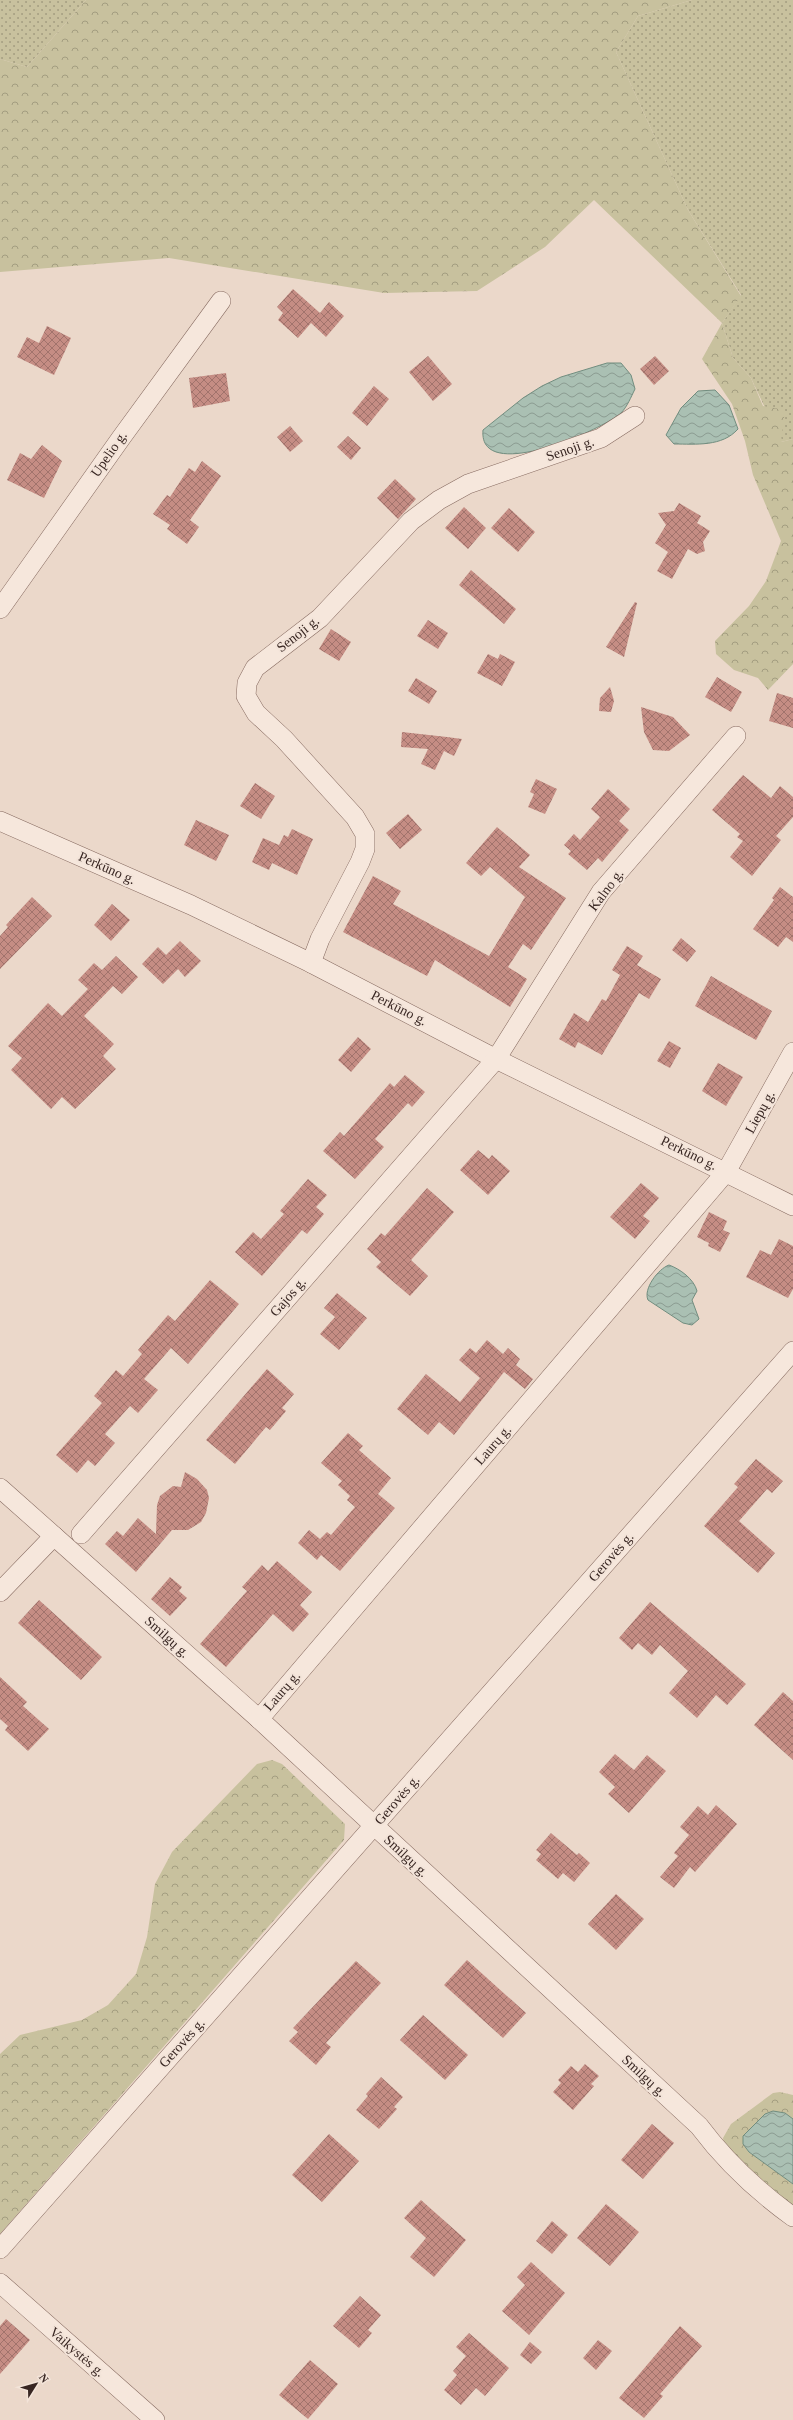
<svg xmlns="http://www.w3.org/2000/svg" width="793" height="2420" viewBox="0 0 793 2420" font-family="Georgia,serif">
  <style>
    .grass { fill: url(#grass-dots) }
    .forest { fill: url(#forest-crowns) }
    .water { fill: url(#water-waves); stroke: #718d7f }
    .building { fill: url(#building-cross-hatch) }
    .lines { fill: none; stroke-linecap: round; stroke-linejoin: round }
    .minor-casing { stroke: #866a60; stroke-width: 20 }
    .minor { stroke: #f6e7dc; stroke-width: 19 }
    .labels { text-anchor: middle; dominant-baseline: central; stroke-width: 4; stroke-linejoin: round; paint-order: stroke }
    .street-label { font-size: 14px; fill: #382622; stroke: #f3e4d9 }
  </style>
  <defs>
    <pattern id="grass-dots" width="8" height="8" patternUnits="userSpaceOnUse"><rect width="8" height="8" fill="#c8c19e"/><path d="M2 2h.1M6 6h.1" fill="none" stroke="#a39d80" stroke-width="1.8" stroke-linecap="round"/></pattern>
    <pattern id="forest-crowns" width="20" height="18" patternUnits="userSpaceOnUse"><rect width="20" height="18" fill="#c8c19e"/><path d="M2 6a3 3 0 1 1 6 0M12 15a3 3 0 1 1 6 0" fill="none" stroke="#a39d80"/></pattern>
    <pattern id="water-waves" width="16" height="10" patternUnits="userSpaceOnUse"><rect width="16" height="10" fill="#aac0b3"/><path d="M0 5q4-4 8 0t8 0" fill="none" stroke="#8b9c91"/></pattern>
    <pattern id="building-cross-hatch" width="8" height="8" patternUnits="userSpaceOnUse"><rect width="8" height="8" fill="#c58d84"/><path d="M0 0l8 8M0 8l8-8" fill="none" stroke="#a1736c"/></pattern>
  </defs>
  <rect width="100%" height="100%" fill="#ebd8ca"/>
  <g class="grass">
    <polygon points="0,0 86,0 27,67 0,59"/>
    <polygon points="692,0 793,0 793,439 781,442 751,378 733,358 722,323 741,295 688,210 616,52 638,16"/>
  </g>
  <g class="forest">
    <polygon points="86,0 692,0 638,16 616,52 688,210 741,296 722,323 733,358 751,378 763,406 785,410 781,442 793,439 793,664 768,690 758,678 734,670 716,654 715,641 749,606 766,581 781,541 753,475 745,441 732,404 702,359 722,323 594,200 545,247 477,291 384,293 169,258 0,272 0,59 27,67"/>
    <polygon points="272,1760 282,1764 345,1824 344,1840 0,2234 0,2054 20,2035 82,2020 108,2005 136,1974 147,1937 155,1884 172,1852 257,1764"/>
    <polygon points="780,2092 793,2095 793,2119 785,2113 765,2114 743,2136 743,2144 749,2152 793,2184 793,2207 725,2149 723,2138 731,2124 773,2093"/>
  </g>
  <g class="water">
    <path d="M607,363H621L631,375L635,389C631,397 627,407 621,413C602,430 478,485 483,430L523,398L542,386L561,377Z"/>
    <path d="M715,390L729,405L738,429C722,447 696,444 674,444L666,435L681,408L698,391Z"/>
    <path d="M669,1265C680,1269 694,1279 697,1291L692,1300L699,1319L692,1325L683,1323L648,1300C643,1289 658,1269 669,1265Z"/>
    <polygon points="773,2111 785,2113 793,2119 793,2184 749,2152 743,2144 743,2136 765,2114"/>
  </g>
  <g class="building">
    <polygon points="293,289 320,313 329,302 344,316 326,337 311,323 298,338 278,320 283,313 277,307"/>
    <polygon points="47,326 71,338 54,375 17,357 27,337 39,343"/>
    <polygon points="428,356 452,384 433,401 409,372"/>
    <polygon points="655,356 669,371 654,385 640,369"/>
    <polygon points="226,373 230,401 193,408 189,378"/>
    <polygon points="374,386 389,399 367,426 352,413"/>
    <polygon points="290,426 303,441 290,452 277,437"/>
    <polygon points="348,436 361,448 351,460 337,447"/>
    <polygon points="42,445 62,461 44,498 7,480 20,453 31,459"/>
    <polygon points="202,461 221,476 190,520 199,527 187,544 167,529 170,525 153,514 167,495 170,497 189,468 195,472"/>
    <polygon points="395,479 416,499 398,519 377,498"/>
    <polygon points="679,503 701,516 697,523 710,531 703,542 705,551 697,554 688,549 672,579 657,571 668,552 655,543 666,525 658,513 674,511"/>
    <polygon points="464,507 486,528 468,549 445,528"/>
    <polygon points="509,508 535,532 518,552 491,528"/>
    <polygon points="471,570 516,609 504,624 459,585"/>
    <polygon points="635,602 637,603 624,657 606,647"/>
    <polygon points="428,620 448,633 438,649 417,636"/>
    <polygon points="331,629 351,642 339,661 319,649"/>
    <polygon points="488,654 498,659 500,654 515,662 502,686 477,673"/>
    <polygon points="717,677 742,692 731,712 705,697"/>
    <polygon points="416,678 437,691 429,704 408,691"/>
    <polygon points="610,687 614,701 611,712 599,711 600,698"/>
    <polygon points="777,693 793,698 793,728 769,721"/>
    <polygon points="641,707 673,717 690,735 669,751 653,750 644,732"/>
    <polygon points="402,732 447,737 462,739 454,756 444,751 435,770 421,764 428,749 401,747"/>
    <polygon points="743,775 771,798 780,786 793,797 793,817 776,836 781,840 752,876 730,857 743,841 737,837 740,834 712,810"/>
    <polygon points="536,779 557,789 545,814 528,807 534,794 530,792"/>
    <polygon points="255,783 275,796 261,819 240,806"/>
    <polygon points="608,789 630,809 619,821 629,830 602,862 598,858 587,870 568,854 571,851 564,845 574,834 580,840 600,817 591,809"/>
    <polygon points="408,814 422,830 400,849 386,833"/>
    <polygon points="196,820 229,835 216,861 184,845"/>
    <polygon points="497,827 530,855 519,867 566,898 531,950 523,944 508,967 527,979 510,1007 435,960 427,976 343,932 373,876 401,891 393,904 489,956 525,897 490,867 481,876 466,863"/>
    <polygon points="292,829 313,839 297,875 272,863 269,870 252,862 263,838 279,845 284,835 288,837"/>
    <polygon points="780,887 793,897 793,942 786,937 778,947 753,929 774,900 772,898"/>
    <polygon points="32,897 52,916 0,969 0,936 8,927 6,925"/>
    <polygon points="112,904 130,920 111,941 94,925"/>
    <polygon points="681,938 696,951 687,962 672,950"/>
    <polygon points="180,941 201,961 185,977 178,969 163,984 142,964 158,947 166,955"/>
    <polygon points="627,946 643,956 637,965 661,979 649,999 639,993 602,1055 578,1042 575,1048 559,1039 574,1013 588,1022 602,999 606,1001 620,975 612,970"/>
    <polygon points="116,956 138,977 122,994 113,986 84,1016 114,1044 103,1056 116,1069 75,1109 62,1097 51,1109 11,1070 22,1058 8,1046 48,1003 62,1016 88,989 78,980 94,963 102,970"/>
    <polygon points="711,976 772,1011 756,1040 695,1006"/>
    <polygon points="358,1037 371,1049 351,1072 338,1060"/>
    <polygon points="669,1041 681,1048 670,1068 657,1061"/>
    <polygon points="718,1063 743,1077 726,1106 702,1091"/>
    <polygon points="405,1075 425,1092 412,1107 408,1103 375,1139 384,1147 355,1179 323,1151 340,1132 344,1136 390,1083 394,1087"/>
    <polygon points="478,1150 489,1159 492,1155 510,1171 488,1195 460,1170"/>
    <polygon points="308,1179 327,1195 316,1207 324,1214 307,1234 302,1230 262,1276 235,1252 253,1232 261,1239 284,1214 280,1211"/>
    <polygon points="641,1183 659,1198 643,1216 650,1221 635,1239 610,1217"/>
    <polygon points="427,1188 454,1212 411,1260 428,1276 410,1296 376,1267 381,1262 367,1249 381,1233 385,1236"/>
    <polygon points="709,1212 727,1221 723,1230 730,1233 720,1252 708,1246 709,1243 697,1237"/>
    <polygon points="779,1239 793,1246 793,1289 788,1298 746,1277 760,1250 771,1255"/>
    <polygon points="210,1280 239,1304 188,1364 171,1348 144,1379 158,1390 138,1413 130,1406 105,1434 115,1443 95,1466 88,1460 77,1473 56,1455 102,1403 94,1396 116,1370 123,1376 142,1354 138,1350 168,1315 175,1321"/>
    <polygon points="337,1293 367,1318 339,1350 320,1334 335,1317 324,1308"/>
    <polygon points="487,1340 503,1354 508,1348 520,1359 516,1365 533,1379 525,1389 504,1372 454,1435 439,1422 428,1435 397,1409 426,1374 460,1402 480,1378 459,1360 470,1348 476,1353"/>
    <polygon points="267,1369 294,1394 282,1408 286,1411 270,1430 266,1427 235,1464 206,1440"/>
    <polygon points="348,1433 363,1446 359,1450 391,1478 378,1494 395,1508 340,1571 321,1555 317,1560 298,1543 309,1530 320,1539 327,1532 331,1535 355,1507 347,1500 350,1496 338,1485 342,1481 321,1463"/>
    <polygon points="756,1459 783,1481 772,1493 767,1489 739,1521 775,1553 758,1573 704,1526 738,1487 734,1484"/>
    <polygon points="185,1472 197,1479 207,1490 209,1498 206,1513 201,1522 188,1530 172,1530 136,1572 105,1544 117,1531 123,1536 138,1518 156,1534 157,1505 160,1496 173,1486 181,1487"/>
    <polygon points="277,1561 312,1592 300,1605 309,1614 293,1632 273,1614 226,1667 200,1644 247,1591 242,1587 262,1565 268,1571"/>
    <polygon points="170,1577 182,1587 179,1591 187,1598 170,1616 151,1599"/>
    <polygon points="39,1600 102,1657 81,1680 18,1623"/>
    <polygon points="650,1602 746,1684 727,1705 716,1695 697,1718 669,1693 688,1671 660,1645 652,1655 638,1643 632,1650 619,1638"/>
    <polygon points="0,1677 27,1702 23,1706 49,1729 28,1751 5,1730 8,1726 0,1719"/>
    <polygon points="783,1692 793,1701 793,1760 754,1725"/>
    <polygon points="615,1754 634,1770 647,1755 666,1771 629,1813 608,1794 615,1787 599,1772"/>
    <polygon points="716,1805 737,1824 695,1872 690,1867 674,1888 660,1877 678,1856 674,1853 689,1835 680,1827 698,1806 708,1815"/>
    <polygon points="551,1833 577,1855 579,1853 590,1863 574,1882 563,1873 558,1879 536,1860 541,1854 536,1850"/>
    <polygon points="616,1894 644,1919 616,1950 588,1924"/>
    <polygon points="467,1960 526,2013 503,2038 444,1985"/>
    <polygon points="356,1961 381,1983 326,2043 331,2047 316,2065 289,2041 298,2032 293,2028"/>
    <polygon points="423,2015 468,2055 445,2080 400,2040"/>
    <polygon points="585,2064 599,2076 591,2084 594,2086 573,2110 553,2092 561,2083 558,2080 571,2066 578,2072"/>
    <polygon points="381,2077 403,2097 394,2107 397,2109 379,2129 356,2110 368,2096 366,2094"/>
    <polygon points="652,2124 674,2143 643,2179 621,2160"/>
    <polygon points="329,2134 359,2161 322,2202 292,2175"/>
    <polygon points="421,2200 466,2240 434,2277 410,2257 426,2238 404,2218"/>
    <polygon points="606,2204 639,2232 610,2266 577,2238"/>
    <polygon points="552,2221 568,2235 552,2254 536,2241"/>
    <polygon points="531,2262 565,2293 529,2335 502,2311 525,2285 517,2277"/>
    <polygon points="360,2296 381,2315 368,2330 372,2333 359,2348 333,2326"/>
    <polygon points="6,2319 30,2340 0,2374 0,2326"/>
    <polygon points="680,2326 702,2346 660,2394 663,2396 644,2418 619,2398"/>
    <polygon points="469,2333 509,2368 485,2396 476,2388 461,2405 444,2390 457,2375 453,2371 466,2356 456,2347"/>
    <polygon points="598,2340 612,2351 596,2370 583,2358"/>
    <polygon points="530,2342 542,2352 531,2364 520,2355"/>
    <polygon points="310,2360 338,2384 308,2419 279,2395"/>
  </g>
  <g class="lines">
    <defs>
      <g id="minor">
        <polyline points="0,609 121,438 221,301"/>
        <polyline points="0,821 191,905 311,963 496,1059 793,1206"/>
        <polyline points="311,963 320,939 360,862 365,849 365,834 355,817 284,739 256,713 246,696 247,683 255,668 320,618 411,521 439,500 468,484 601,438 635,416"/>
        <polyline points="0,1488 54,1536"/>
        <polyline points="81,1534 496,1059 601,892 736,736"/>
        <path d="M0,1592L54,1536L259,1719L699,2126C726,2162 757,2191 793,2217"/>
        <polyline points="259,1719 726,1172 793,1052"/>
        <polyline points="0,2249 793,1351"/>
        <polyline points="0,2283 155,2420"/>
      </g>
    </defs>
    <use href="#minor" class="minor-casing"/>
    <use href="#minor" class="minor"/>
  </g>
  <g class="labels">
    <g class="street-label">
      <text transform="translate(570 449) rotate(-19)">Senoji g.</text>
      <text transform="translate(109 454) rotate(-55)">Upelio g.</text>
      <text transform="translate(298 634) rotate(-38)">Senoji g.</text>
      <text transform="translate(107 868) rotate(24)">Perkūno g.</text>
      <text transform="translate(606 890) rotate(-53)">Kalno g.</text>
      <text transform="translate(399 1008) rotate(27)">Perkūno g.</text>
      <text transform="translate(760 1112) rotate(-61)">Liepų g.</text>
      <text transform="translate(689 1153) rotate(26)">Perkūno g.</text>
      <text transform="translate(288 1297) rotate(-49)">Gajos g.</text>
      <text transform="translate(493 1445) rotate(-49)">Laurų g.</text>
      <text transform="translate(611 1557) rotate(-49)">Gerovės g.</text>
      <text transform="translate(167 1637) rotate(42)">Smilgų g.</text>
      <text transform="translate(282 1691) rotate(-49)">Laurų g.</text>
      <text transform="translate(397 1800) rotate(-49)">Gerovės g.</text>
      <text transform="translate(406 1856) rotate(43)">Smilgų g.</text>
      <text transform="translate(182 2043) rotate(-48)">Gerovės g.</text>
      <text transform="translate(644 2076) rotate(43)">Smilgų g.</text>
      <text transform="translate(77 2352) rotate(41)">Vaikystės g.</text>
    </g>
  </g>
  <g transform="translate(36 2384) rotate(53)" stroke="#f3e4d9" stroke-width="3" paint-order="stroke">
  <path d="M0-3L7 15L0 10L-7 15Z" fill="#382622"/>
  <text y="-6" font-size="11" font-weight="bold" text-anchor="middle" fill="#382622">N</text>
  </g>
</svg>
